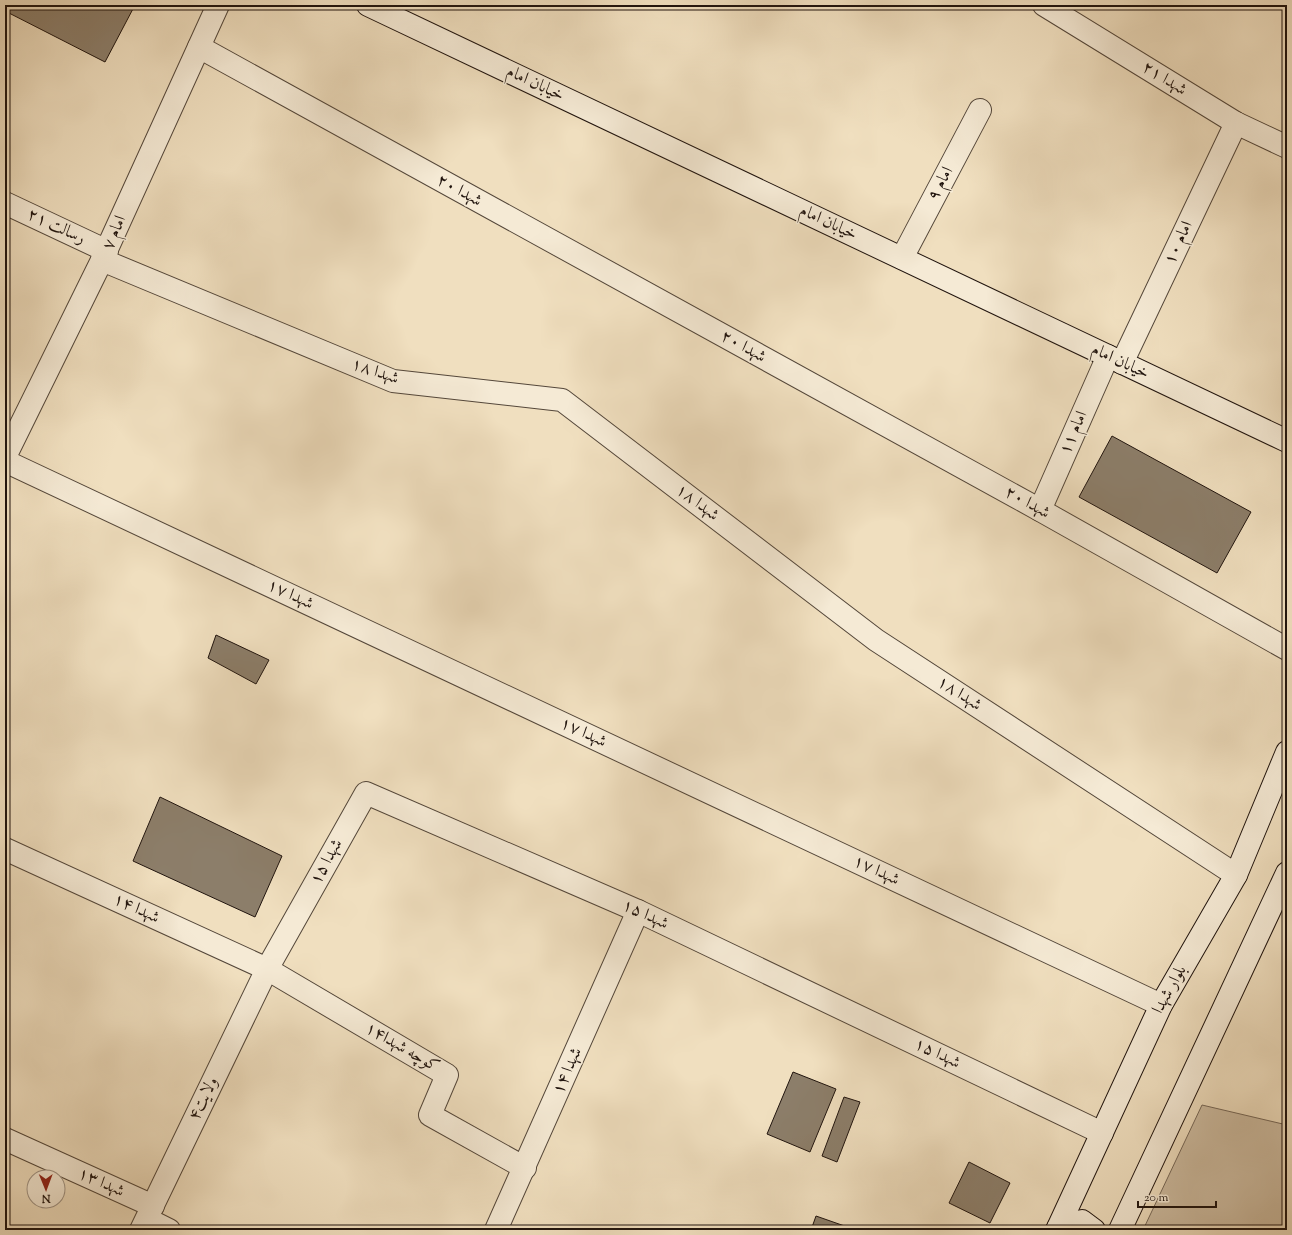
<svg xmlns="http://www.w3.org/2000/svg" width="1292" height="1235" viewBox="0 0 1292 1235" font-family="'Sorts Mill Goudy',Amiri,serif">
  <style>
    .green { fill: #cdbca1; stroke: #766858 }
    .building { fill: #8c7e6a; stroke: #20140e }
    .lines { fill: none; stroke-linecap: round; stroke-linejoin: round }
    .street-casing { stroke: #54473a; stroke-width: 24 }
    .secondary-casing { stroke: #20140e; stroke-width: 24 }
    .street { stroke: #f5ead5; stroke-width: 22 }
    .secondary { stroke: #f5ead5; stroke-width: 22 }
    .labels { text-anchor: middle; dominant-baseline: central; stroke-width: 3; stroke-linejoin: round; paint-order: stroke }
    .street-label { font-size: 17px; fill: #20140e; stroke: #f5ead5 }
  </style>
  <rect width="100%" height="100%" fill="#f0dfbf"/>
  <filter id="stains"><feTurbulence type="fractalNoise" baseFrequency=".005" numOctaves="4"/><feColorMatrix values="0 0 0 0 .2 0 0 0 0 .09 0 0 0 0 .02 0 0 0 .5 -.17"/></filter>
  <radialGradient id="worn" r=".72"><stop offset=".6" stop-color="#630" stop-opacity="0"/><stop offset="1" stop-color="#630" stop-opacity=".3"/></radialGradient>
  <polygon class="green" points="1202,1105 1287,1125 1287,1230 1143,1230"/>
  <g class="building">
    <polygon points="5,5 135,5 105,62 5,11"/>
    <polygon points="1112,436 1251,512 1217,573 1079,497"/>
    <polygon points="216,635 269,660 256,684 208,658"/>
    <polygon points="160,797 282,856 255,917 133,861"/>
    <polygon points="793,1072 836,1089 810,1152 767,1134"/>
    <polygon points="844,1097 860,1102 837,1162 822,1156"/>
    <polygon points="969,1162 1010,1183 990,1223 949,1203"/>
    <polygon points="816,1216 856,1230 811,1230"/>
  </g>
  <g class="lines">
    <defs>
      <g id="street">
        <polyline points="1044,5 1236,123 1287,147"/>
        <polyline points="199,47 1040,510 1287,649"/>
        <polyline points="5,203 107,251"/>
        <polyline points="902,258 980,110"/>
        <polyline points="102,260 393,381 562,400 876,640 1236,875"/>
        <polyline points="1122,363 1236,123"/>
        <polyline points="5,457 102,260 218,5"/>
        <polyline points="5,461 1161,1005"/>
        <polyline points="1040,510 1108,356"/>
        <polyline points="5,849 267,969 447,1075 430,1115 525,1168"/>
        <polyline points="5,1139 153,1206"/>
        <polyline points="147,1219 169,1230"/>
        <polyline points="141,1230 267,969 366,793 638,911 1102,1133"/>
        <polyline points="496,1230 638,911"/>
      </g>
      <g id="secondary">
        <polyline points="368,5 1287,441"/>
        <polyline points="1058,1228 1082,1221 1094,1230"/>
        <polyline points="1057,1230 1161,1005 1236,875 1287,752"/>
        <polyline points="1120,1230 1287,873"/>
      </g>
    </defs>
    <use href="#street" class="street-casing"/>
    <use href="#secondary" class="secondary-casing"/>
    <use href="#street" class="street"/>
    <use href="#secondary" class="secondary"/>
  </g>
  <g class="labels">
    <g class="street-label">
      <text transform="translate(1164 79) rotate(32)">شهدا ۲۱</text>
      <text transform="translate(535 84) rotate(25)">خیابان امام</text>
      <text transform="translate(941 184) rotate(-62)">امام ۹</text>
      <text transform="translate(459 191) rotate(29)">شهدا ۲۰</text>
      <text transform="translate(828 223) rotate(25)">خیابان امام</text>
      <text transform="translate(56 227) rotate(25)">رسالت ۲۱</text>
      <text transform="translate(115 233) rotate(-66)">امام ۷</text>
      <text transform="translate(1179 243) rotate(-65)">امام ۱۰</text>
      <text transform="translate(743 347) rotate(29)">شهدا ۲۰</text>
      <text transform="translate(1120 362) rotate(25)">خیابان امام</text>
      <text transform="translate(375 372) rotate(19)">شهدا ۱۸</text>
      <text transform="translate(1074 433) rotate(-66)">امام ۱۱</text>
      <text transform="translate(697 503) rotate(37)">شهدا ۱۸</text>
      <text transform="translate(1027 503) rotate(29)">شهدا ۲۰</text>
      <text transform="translate(290 595) rotate(25)">شهدا ۱۷</text>
      <text transform="translate(959 694) rotate(33)">شهدا ۱۸</text>
      <text transform="translate(583 733) rotate(25)">شهدا ۱۷</text>
      <text transform="translate(327 862) rotate(-61)">شهدا ۱۵</text>
      <text transform="translate(876 871) rotate(25)">شهدا ۱۷</text>
      <text transform="translate(136 909) rotate(25)">شهدا ۱۴</text>
      <text transform="translate(645 915) rotate(25)">شهدا ۱۵</text>
      <text transform="translate(1170 990) rotate(-61)">بلوار شهدا</text>
      <text transform="translate(402 1048) rotate(30)">کوچه شهدا۱۴</text>
      <text transform="translate(937 1054) rotate(26)">شهدا ۱۵</text>
      <text transform="translate(568 1071) rotate(-66)">شهدا ۱۴</text>
      <text transform="translate(204 1099) rotate(-64)">ولایت۴</text>
      <text transform="translate(101 1183) rotate(24)">شهدا ۱۳</text>
    </g>
  </g>
  <rect width="1292" height="1235" fill="none" stroke="#f0dfbf" stroke-width="20"/>
  <rect x="6" y="6" width="1280" height="1223" fill="none" stroke="#20140e" stroke-width="2"/>
  <rect x="10" y="10" width="1272" height="1215" fill="none" stroke="#20140e"/>
  <g transform="translate(46 1189) rotate(179)"><circle r="19" fill="#f5ead5" stroke="#a09485"/>
  <path d="M0-3L7 15L0 10L-7 15Z" fill="#8f2418"/>
  <text y="-6" font-size="11" font-weight="bold" text-anchor="middle" fill="#20140e">N</text>
  </g>
  <path d="M1138 1201v6h78v-6" fill="none" stroke="#20140e" stroke-width="2"/>
  <text x="1144" y="1201" font-size="12" fill="#20140e" stroke="#f5ead5" stroke-width="3" paint-order="stroke">20 m</text>
  <rect width="100%" height="100%" filter="url(#stains)"/>
  <rect width="100%" height="100%" fill="url(#worn)"/>
</svg>
